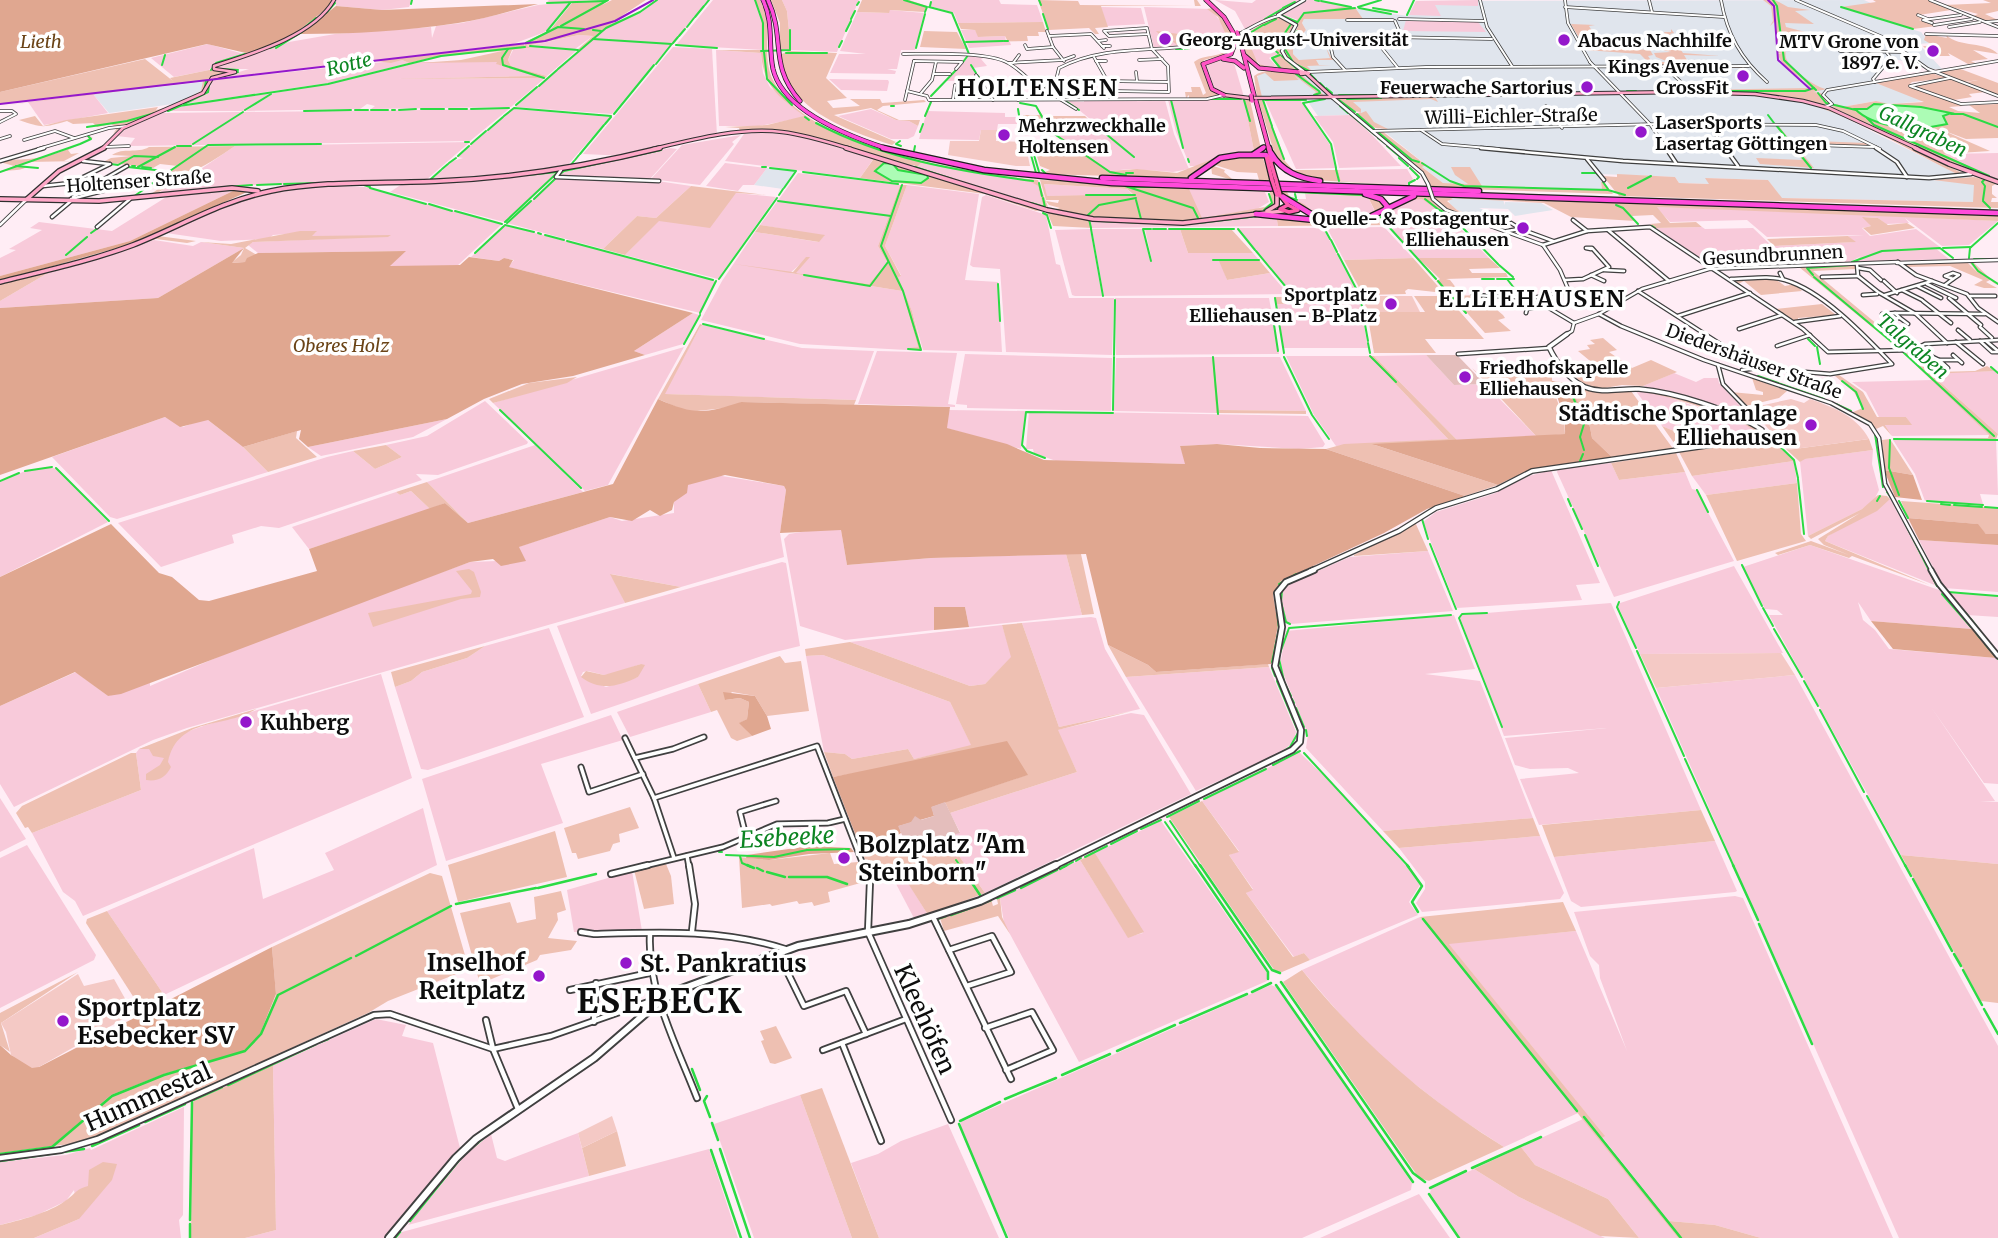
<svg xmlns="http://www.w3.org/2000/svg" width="1998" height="1238" viewBox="0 0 1998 1238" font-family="Merriweather,serif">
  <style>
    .industrial { fill: #e0e5ed }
    .farmland { fill: #f8cada; fill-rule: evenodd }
    .green { fill: #eec0b2; fill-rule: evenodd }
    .forest { fill: #e0a790 }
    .cemetery { fill: #e4bebc }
    .pitch { fill: #f4c9c5 }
    .water { fill: #acfcb5; stroke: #2bdb44; stroke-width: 2 }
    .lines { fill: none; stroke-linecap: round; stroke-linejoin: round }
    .stream-far1 { stroke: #2bdb44; stroke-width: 2 }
    .stream { stroke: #2bdb44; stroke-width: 2.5 }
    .minor-far3-casing { stroke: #404040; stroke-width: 3.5 }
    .minor-far2-casing { stroke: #404040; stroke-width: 5 }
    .minor-far1-casing { stroke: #404040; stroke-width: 7 }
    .minor-casing { stroke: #404040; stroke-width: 8 }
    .tertiary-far3-casing { stroke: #404040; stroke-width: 4.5 }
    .tertiary-far2-casing { stroke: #404040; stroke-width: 6 }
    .tertiary-far1-casing { stroke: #404040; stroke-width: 8 }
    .tertiary-casing { stroke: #404040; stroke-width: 10 }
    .secondary-far1-casing { stroke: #2f2f2f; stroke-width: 4.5 }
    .secondary-casing { stroke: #2f2f2f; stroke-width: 6 }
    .primary-casing { stroke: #1e1e1e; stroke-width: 6 }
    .trunk-far1-casing { stroke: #1e1e1e; stroke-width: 5 }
    .trunk-casing { stroke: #1e1e1e; stroke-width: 7 }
    .motorway-far1-casing { stroke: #1e1e1e; stroke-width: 5 }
    .motorway-casing { stroke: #1e1e1e; stroke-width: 7 }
    .minor-far3 { stroke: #fff; stroke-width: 2 }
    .minor-far2 { stroke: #fff; stroke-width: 2.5 }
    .minor-far1 { stroke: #fff; stroke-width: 3.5 }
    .minor { stroke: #fff; stroke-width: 4.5 }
    .tertiary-far3 { stroke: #fff; stroke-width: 2.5 }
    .tertiary-far2 { stroke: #fff; stroke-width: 3.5 }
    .tertiary-far1 { stroke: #fff; stroke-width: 4.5 }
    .tertiary { stroke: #fff; stroke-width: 6 }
    .secondary-far1 { stroke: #ffa8c8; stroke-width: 2.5 }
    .secondary { stroke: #ffa8c8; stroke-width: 3.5 }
    .primary { stroke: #ff5dae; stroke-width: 3.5 }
    .trunk-far1 { stroke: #ff54c4; stroke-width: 3.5 }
    .trunk { stroke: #ff54c4; stroke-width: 4.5 }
    .motorway-far1 { stroke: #ff4bdb; stroke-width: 3.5 }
    .motorway { stroke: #ff4bdb; stroke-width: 4.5 }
    .rail { stroke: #9417cb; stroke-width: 2 }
    .tertiary-bridge-casing { stroke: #404040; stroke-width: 4.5; stroke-linecap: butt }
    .primary-bridge-casing { stroke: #1e1e1e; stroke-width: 6; stroke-linecap: butt }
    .trunk-bridge-casing { stroke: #1e1e1e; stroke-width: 5; stroke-linecap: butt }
    .tertiary-bridge { stroke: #fff; stroke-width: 2.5 }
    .primary-bridge { stroke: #ff5dae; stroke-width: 3.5 }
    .trunk-bridge { stroke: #ff54c4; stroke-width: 3.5 }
    .poi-dot { fill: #9417cb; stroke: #fff; stroke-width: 2.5 }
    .labels { text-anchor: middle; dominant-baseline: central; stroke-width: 7; stroke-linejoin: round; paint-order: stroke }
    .far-poi-label { font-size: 18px; font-weight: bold; fill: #0d0d0d; stroke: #fff; text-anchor: start }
    .far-park-label { font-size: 18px; font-style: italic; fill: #6b4417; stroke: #fff }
    .far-street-label { font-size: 18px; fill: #0d0d0d; stroke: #fff }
    .far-water-label { font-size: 19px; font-style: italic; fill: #0c8522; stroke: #fff }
    .poi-label { font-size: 21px; font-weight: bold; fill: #0d0d0d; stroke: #fff; text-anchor: end }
    .far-district-label { font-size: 23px; font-weight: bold; letter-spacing: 2px; fill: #0d0d0d; stroke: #fff }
    .water-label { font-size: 23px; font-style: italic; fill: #0c8522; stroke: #fff }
    .near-poi-label { font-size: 24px; font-weight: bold; fill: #0d0d0d; stroke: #fff; text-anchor: start }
    .near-street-label { font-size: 24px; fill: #0d0d0d; stroke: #fff }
    .near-district-label { font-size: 33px; font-weight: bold; letter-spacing: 2px; fill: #0d0d0d; stroke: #fff }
  </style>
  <rect width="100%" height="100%" fill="#ffedf5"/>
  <g class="industrial">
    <polygon points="1864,0 1871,3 1842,8 1921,32 1930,43 1919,44 1942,69 1925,69 1914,63 1893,59 1875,80 1926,101 1889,104 1875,101 1842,107 1837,104 1831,111 1959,175 1961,173 1981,182 1974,202 1781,198 1768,180 1706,178 1710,184 1679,183 1675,177 1599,174 1604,182 1601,183 1602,190 1443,183 1421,166 1425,164 1341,97 1332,99 1350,115 1318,116 1308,102 1301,99 1265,100 1260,96 1257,78 1259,74 1267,72 1310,70 1293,54 1292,49 1306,30 1302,23 1305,17 1325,12 1359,9 1408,16 1416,1"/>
    <polygon points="203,82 201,91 180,103 109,113 93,94"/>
    <polygon points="767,168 795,171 783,189 754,185"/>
    <polygon points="1448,198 1503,200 1505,205 1505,202 1541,203 1553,210 1515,216 1508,209 1479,208 1505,218 1509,224 1500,227 1457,210 1450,204"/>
  </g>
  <g class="farmland">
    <polygon points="336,0 412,0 409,7 382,10 336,6"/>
    <polygon points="549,0 587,0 569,2 569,3 551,25 545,32 513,44 216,79 249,69 218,69 215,67 289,42 335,34 431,27 432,38 436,26 462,23 538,5 569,2 547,2"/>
    <polygon points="658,0 709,0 612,114 515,107 606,28 639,14"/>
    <polygon points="713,0 755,0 761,14 763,50 676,45"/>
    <polygon points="782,0 859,0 837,52 791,50 787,11"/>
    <polygon points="932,0 999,0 1001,4 1037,5 1043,22 958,23 954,13 930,6"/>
    <polygon points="1215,0 1252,3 1256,0 1299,0 1246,31 1235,11"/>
    <polygon points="1308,0 1314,0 1352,7 1304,13 1298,20 1283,15"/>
    <polygon points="1478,0 1478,6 1435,5 1441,16 1409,15 1416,1"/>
    <polygon points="1101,7 1141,8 1145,24 1107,26"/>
    <polygon points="1144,7 1211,9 1223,25 1227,37 1183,39 1177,44 1180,47 1154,48"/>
    <polygon points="890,10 924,13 915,50 901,50 897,69 887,69 896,71 895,74 830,73 839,54 866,54 840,51 857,12 888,13"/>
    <polygon points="1406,20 1478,22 1486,32 1403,31"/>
    <polygon points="961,30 975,30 979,37 1005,36 1006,41 1010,42 1011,45 969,48"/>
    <polygon points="1252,32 1277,54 1269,58 1279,69 1261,66 1254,58 1246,36"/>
    <polygon points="579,35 593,36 575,49 576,51 547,76 511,66 508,60 513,50 536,47 528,46"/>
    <polygon points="208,44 244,54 216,63 209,70 174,77 151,58"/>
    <polygon points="673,47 712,49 717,135 627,156 583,154"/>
    <polygon points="716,50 761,53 763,73 770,87 805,117 759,126 719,126"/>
    <polygon points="969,56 983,58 981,59 987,66 973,68 977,80 946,81"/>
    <polygon points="402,60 409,63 328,83 185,104 208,92 213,80"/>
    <polygon points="1217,60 1234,63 1244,97 1227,94 1214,87 1206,64"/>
    <polygon points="420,62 497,62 497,64 538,76 397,79 545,78 511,107 371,109 375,106 367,104 360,109 246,111 274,93 328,84"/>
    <polygon points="829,79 888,80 889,82 887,91 841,90"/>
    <polygon points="271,93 244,111 167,111 188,105"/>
    <polygon points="93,94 108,113 44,125 28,102"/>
    <polygon points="1084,98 1165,100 1174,134 1189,169 1173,172 1130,169 1110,171 1050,130 1044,118 1087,118 1106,132 1068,101 1084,102"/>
    <polygon points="1168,100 1244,100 1254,151 1225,154 1198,166 1190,166 1176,132"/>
    <polygon points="1265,100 1300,100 1330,145 1335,168 1296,169"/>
    <polygon points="509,109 470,141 129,146 135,138 116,136 130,126 163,113 241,112 205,137 244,112"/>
    <polygon points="513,109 610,117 565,168 431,180 453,161 463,158 457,157"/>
    <polygon points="871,109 896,120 909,121 918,126 914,136 908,139 891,139 838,116"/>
    <polygon points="927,111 1005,113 1005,117 1019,117 1021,124 998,124 997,130 981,130 979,140 919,139"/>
    <polygon points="1350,115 1371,134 1401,166 1339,168 1333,142 1314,116"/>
    <polygon points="764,132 804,137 874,158 860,178 725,161 744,134"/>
    <polygon points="741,135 732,142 734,144 700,185 651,179 682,145"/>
    <polygon points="470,142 426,180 253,185 156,195 185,174 205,174 195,173 235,146"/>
    <polygon points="670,148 677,149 650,179 644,179 691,186 656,218 637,216 603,249 507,223 557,178 623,178 559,176 565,171"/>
    <polygon points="1998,153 1998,180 1944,154"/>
    <polygon points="725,163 767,168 754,185 743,185 738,191 706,186"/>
    <polygon points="921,163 1032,182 1038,186 1043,206 916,167"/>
    <polygon points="1407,169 1413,179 1408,186 1341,181 1338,170"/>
    <polygon points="558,173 504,222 390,192 402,184"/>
    <polygon points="798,173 900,185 878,246 887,262 869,284 795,273 805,260 790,273 902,291 918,347 906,350 800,344 701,320 722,281 755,232 818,242 824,236 760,225"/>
    <polygon points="1044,184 1127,189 1133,195 1046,196"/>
    <polygon points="907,185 979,194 965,280 998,282 1002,352 923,350 912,311 897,276 901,275 885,246"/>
    <polygon points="335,186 365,187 502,224 457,266 389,266 405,251 258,253 248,245 253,242 390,236 311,236 316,232 273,235 268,239 221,241 166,233 192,218 235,201 294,189"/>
    <polygon points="1188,189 1265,192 1269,202 1257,209 1201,218"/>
    <polygon points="235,190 130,241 0,276 0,258 16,250 9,249 42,230 30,228 39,222 112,231 168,196"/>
    <polygon points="736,193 776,197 718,279 625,255 658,221"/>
    <polygon points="1305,193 1368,197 1375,212 1344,219 1321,217 1298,201 1297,199 1306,199"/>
    <polygon points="986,195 1046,215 1056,264 1060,265 1069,298 1114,298 1112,355 1006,352 1000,269 973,267 970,265 982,197"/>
    <polygon points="1422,198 1439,211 1481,224 1388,225 1384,218 1400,204 1411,199"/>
    <polygon points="1656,207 1753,209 1998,221 1969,245 1942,246 1905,218 1909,223 1886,224 1878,218 1864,217 1871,226 1862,228 1870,236 1916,229 1940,247 1935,248 1949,259 1854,262 1861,256 1850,262 1794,264 1774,246 1854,242 1848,236 1864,235 1767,237 1747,220 1670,222"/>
    <polygon points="1276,215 1278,226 1092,228 1090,220 1176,224"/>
    <polygon points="505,225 713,280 716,282 700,313 508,267 514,260 504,258 499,261 471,257"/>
    <polygon points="1458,226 1489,258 1418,258 1390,227"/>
    <polygon points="1384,227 1413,258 1344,260 1327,228"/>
    <polygon points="1702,227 1705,229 1753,228 1775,249 1734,250 1753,266 1726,267 1712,256 1698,257 1656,228"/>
    <polygon points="1238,228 1323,228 1358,294 1294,295"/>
    <polygon points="1090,229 1102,296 1075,296 1072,295 1055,230"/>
    <polygon points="1092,229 1143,229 1150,261 1152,261 1145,229 1180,229 1188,253 1253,253 1259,260 1220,260 1227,280 1270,273 1288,294 1104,296"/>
    <polygon points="154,240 193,246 201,242 244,248 158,298 0,308 0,301 53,270"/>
    <polygon points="1115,298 1269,298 1279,354 1116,355"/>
    <polygon points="1360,303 1368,348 1283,348 1276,304"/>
    <polygon points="693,313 699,315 683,344 645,355 634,351"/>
    <polygon points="703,325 802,348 874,351 856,400 664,394 700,327"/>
    <polygon points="684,347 608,485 585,491 493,403"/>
    <polygon points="877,351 957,353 948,404 955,405 955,407 858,404"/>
    <polygon points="965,354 1112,358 1111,411 967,408 967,405 956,404"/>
    <polygon points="1426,355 1454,385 1485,384 1537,437 1458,441 1374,356"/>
    <polygon points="1286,356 1369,356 1448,439 1336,446 1314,415"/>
    <polygon points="1212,357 1216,413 1114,411 1116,358"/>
    <polygon points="1214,357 1280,357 1306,411 1219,410"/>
    <polygon points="1995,371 1998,374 1998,434 1930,373"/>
    <polygon points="1674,373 1696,382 1704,378 1718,378 1719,383 1743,409 1732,413 1643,386"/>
    <polygon points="1933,380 1989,435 1892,436 1885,425 1911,425 1906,417 1879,417 1866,392 1852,382"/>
    <polygon points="1635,390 1659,394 1747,424 1755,431 1756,435 1705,444 1662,426"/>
    <polygon points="485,401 528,442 527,444 438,475 416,474 422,480 279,528 261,526 232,535 234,543 161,567 118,523 327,457 353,451 375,469 402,457 386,445 427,436"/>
    <polygon points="949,410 1026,411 1021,449 946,428"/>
    <polygon points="1029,411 1308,416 1325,444 1323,447 1299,449 1217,444 1180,446 1186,464 1056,461 1034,453 1033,449 1026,449"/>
    <polygon points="165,417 183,427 201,420 208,420 243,447 268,472 117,519 110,517 52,457"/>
    <polygon points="447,419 413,437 321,456 308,447"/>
    <polygon points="1996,439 1998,495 1980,494 1983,504 1925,501 1915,474 1893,440"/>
    <polygon points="535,445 583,492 468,523 427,482"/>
    <polygon points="1873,450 1872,464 1879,490 1874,500 1862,509 1808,536 1800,462 1804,459"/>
    <polygon points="1794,461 1797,483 1706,495 1692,476"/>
    <polygon points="1611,463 1619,480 1685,472 1692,489 1696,490 1734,561 1614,597 1557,472 1558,469"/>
    <polygon points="47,467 58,469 108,522 0,577 0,482 25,471"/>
    <polygon points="1551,470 1600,583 1576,585 1582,600 1457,608 1423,522 1436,512 1493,494 1529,476"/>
    <polygon points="716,475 784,486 786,490 780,533 784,557 681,587 611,574 625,603 187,728 153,740 14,807 0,784 0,706 76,672 108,696 150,682 150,686 272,634 470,562 525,560 518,547 610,517 622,521 674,513 674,502 687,485"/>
    <polygon points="411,491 430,509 309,549 292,527 396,492 400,495"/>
    <polygon points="1888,499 1890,499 1937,586 1825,541 1828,536"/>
    <polygon points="813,530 841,530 847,565 931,558 1066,554 1082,615 969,627 965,607 934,607 934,630 845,640 800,626 784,539 789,534"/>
    <polygon points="1919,540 1998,545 1998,592 1944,588"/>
    <polygon points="1810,545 1939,590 1972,629 1871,621 1858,602 1863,620 1875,630 1889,649 1996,658 1998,660 1998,784 1984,783 1931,707 1995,801 1980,801 1998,802 1998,864 1901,855 1769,615 1783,615 1777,610 1765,609 1743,567"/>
    <polygon points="1428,551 1453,611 1291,624 1286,622 1281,597 1284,589 1292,582 1350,557"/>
    <path d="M782,562L786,563L800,646L771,653L591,714L557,626ZM641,664L638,677L606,687L581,676L583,672L588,671L604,675L612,674Z"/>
    <polygon points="1734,566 1783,653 1640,654 1617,604"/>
    <polygon points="1949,593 1998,596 1998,617 1967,615"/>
    <polygon points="1611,603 1701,810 1539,825 1520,779 1579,773 1568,768 1530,769 1515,765 1505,738 1607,728 1504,736 1460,618 1462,615"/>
    <polygon points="1454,615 1475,669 1425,674 1480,681 1533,818 1383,831 1306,748 1308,734 1280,666 1286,631"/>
    <polygon points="1091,617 1096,618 1105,649 1140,709 1059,727 1022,623"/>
    <polygon points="1002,625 1012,657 985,684 970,686 850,642"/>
    <polygon points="549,628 584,717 428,770 421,769 395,687 411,681 422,672 467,658 485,646"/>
    <polygon points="823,655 950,702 972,746 914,759 908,749 852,759 845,754 824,752 806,656"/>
    <polygon points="1269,667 1296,732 1293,742 1281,753 1196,791 1126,677"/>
    <polygon points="381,674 412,778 83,916 75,901 63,892 32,833 141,790 136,753 139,749 206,725"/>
    <polygon points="1795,675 1998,1046 1998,1238 1899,1238 1656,688"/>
    <polygon points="698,684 711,712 630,737 617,712"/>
    <polygon points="1131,713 1144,715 1191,794 985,893 959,856 954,857 943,837 960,832 950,813 1077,772 1057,730"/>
    <polygon points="611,715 623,740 541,764 563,823 446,861 422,779"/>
    <polygon points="1299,752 1344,795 1414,875 1420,885 1409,902 1418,915 1310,960 1304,953 1294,957 1246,893 1253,889 1229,855 1239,851 1202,801"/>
    <polygon points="0,798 26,839 0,852"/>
    <polygon points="423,808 437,865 164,995 107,911 254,848 263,899 334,870 325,853"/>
    <polygon points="1161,821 1267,973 1267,981 1079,1062 1004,923 1000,898 1080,860 1128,937 1143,933 1095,853"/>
    <polygon points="1540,836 1564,893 1560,899 1422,912 1416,903 1425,889 1425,882 1399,848"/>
    <polygon points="1715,841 1737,891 1735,892 1581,907 1571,901 1554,857"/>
    <polygon points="27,845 96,955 94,960 0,1008 0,858"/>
    <polygon points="632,871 642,931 574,932 567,890"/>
    <polygon points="904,876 928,915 915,920 894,880"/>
    <polygon points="1735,896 1743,898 1893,1238 1761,1238 1715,1225 1669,1221 1602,1137 1604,1135 1448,943 1576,931 1627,1051 1600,978 1599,965 1590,956 1574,912"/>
    <polygon points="1420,917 1578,1113 1504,1147 1456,1116 1389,1064 1352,1028 1302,970"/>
    <polygon points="1271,985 1276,987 1292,1008 1412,1183 1411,1190 1302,1238 1009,1238 960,1128 961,1122"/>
    <polygon points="376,1019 406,1025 402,1036 433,1043 460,1148 385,1238 245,1238 276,1230 273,1065"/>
    <polygon points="800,1095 852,1238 754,1238 714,1124"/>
    <polygon points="184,1107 183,1215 179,1220 181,1238 34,1238 79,1219 74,1190 66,1201 37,1215 0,1225 0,1162 66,1155 90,1148 91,1150"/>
    <polygon points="1583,1119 1678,1238 1639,1238 1608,1199 1535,1165 1521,1147"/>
    <polygon points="948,1124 999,1238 879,1238 851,1163 878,1154 901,1141"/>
    <polygon points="578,1133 589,1176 408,1225 467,1153 491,1134 497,1158 505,1161"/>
    <polygon points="709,1149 738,1238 397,1238 402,1232"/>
    <polygon points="1474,1169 1519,1197 1605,1238 1460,1238 1430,1193 1431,1189"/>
    <polygon points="1419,1194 1450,1238 1320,1238"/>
  </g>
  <g class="green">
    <polygon points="609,0 602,5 612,0 646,0 620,17 651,1 610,24 641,13 606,28 581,50 578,49 593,36 579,35 526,46 536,47 512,50 508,60 511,66 547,76 545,78 395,79 535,76 496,64 497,62 419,63 461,60 502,51 439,56 409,63 402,60 391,63 376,61 524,44 525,46 525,42 550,30 572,3 547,2"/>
    <path d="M755,0H760C775,28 760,53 773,80C807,149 966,172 1038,180L1048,207L913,167L915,165L909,166C852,149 801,128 740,131L739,128L725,127L767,125L804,116C778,96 764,88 761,53L716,50H762L761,14ZM921,163L1031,182L1038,186L1043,206L917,167Z"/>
    <path d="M771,0H782L787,11L791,51L837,53L826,78L847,98L827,101L833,108L860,106L850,99H880L882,103L924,100L926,102L883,106L877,110L899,120H920L918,126L909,121L896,120L871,108L834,115L896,142L892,145C855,133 808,117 787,81C783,74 782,63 780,55L788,51H780V23Z"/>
    <polygon points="862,0 909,0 927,6 924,12 890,10 889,13 857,12"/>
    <polygon points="1038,0 1078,1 1080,5 1195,6 1194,0 1197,0 1201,6 1101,6 1108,27 1095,28 1099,34 1095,34 1089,28 1049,30"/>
    <path d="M1763,0H1775L1788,7L1810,10L1795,11L1814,24L1785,23L1786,27L1813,34L1785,37C1786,44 1785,54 1786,58C1789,68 1817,89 1827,89L1813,92L1821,93L1828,103L1823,105L1790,98L1843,114L1962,173L1959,175C1914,153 1864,123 1818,107C1779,93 1735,96 1695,96L1715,94L1626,91L1810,88C1802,74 1783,72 1778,54H1782L1778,53L1775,7L1772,3L1775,21L1770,26L1773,21L1771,6Z"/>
    <polygon points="1873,0 1928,0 1951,10 1919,15 1925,18 1919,20 1936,26 1913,29 1841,7 1876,2"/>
    <polygon points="1983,0 1998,0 1998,11 1985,14 1998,20 1984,22 1971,17 1978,14 1944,5 1991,3"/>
    <path d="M1347,6L1359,9H1356L1363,19H1304L1302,23L1306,30L1293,45V54L1299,60L1330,58L1326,48L1333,60H1316L1319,65H1331L1307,66L1312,71H1306L1302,75L1324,95L1312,96L1316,92L1294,75L1299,80L1274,81L1265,73L1257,76L1262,97H1257L1254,76C1266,67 1287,71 1301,74L1304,71L1287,58L1284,49L1298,27L1295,22L1303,14Z"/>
    <polygon points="1213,8 1228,25 1233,38 1208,45 1157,49 1180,47 1172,41 1176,40 1169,39 1166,36 1169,35 1168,33 1160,35 1156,31 1179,34 1183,39 1227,37 1218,17 1207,9"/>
    <path d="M1272,17L1287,19L1295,24L1280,54L1297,71L1262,69L1247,56L1241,37ZM1253,32L1278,53L1272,58L1279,69L1258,64L1246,36Z"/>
    <polygon points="1043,22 1046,32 1038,32 1039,36 1027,36 1028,41 966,42 1007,40 1005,36 978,37 975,30 961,29 958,23"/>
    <polygon points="1571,24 1595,25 1589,26 1602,47 1650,50 1653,55 1648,56 1652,62 1669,62 1656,57 1654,53 1671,52 1659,49 1655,42 1671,45 1664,32 1671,32 1671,29 1674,33 1670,34 1683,53 1720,56 1684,55 1690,65 1744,65 1742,67 1748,68 1688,67 1679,65 1677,67 1662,65 1663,67 1641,66 1652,66 1640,54 1586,50"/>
    <polygon points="924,31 957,32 966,49 920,47"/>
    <path d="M1926,34L1947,38L1946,35C1960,48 1986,41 1998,54L1973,50L1988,59L1971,61L1975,63L1968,64L1948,53L1950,56H1933L1923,46L1936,47L1924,40Z"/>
    <path d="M1233,41L1231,53L1204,60L1201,66L1210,89L1218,95L1210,99L1226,97L1242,99L1188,100L1195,98H1189V95L1186,98L1185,92H1192L1191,87H1200L1203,95L1206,93L1194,62C1204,54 1219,58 1228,49L1227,42Z"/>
    <polygon points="145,59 173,81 170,78 209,70 233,71 209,78 204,92 180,103 201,91 203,81 0,106 84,95 0,104 0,92"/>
    <polygon points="1958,68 1998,83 1998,95 1967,82 1978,80 1964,82 1940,72"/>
    <polygon points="1931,73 1947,78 1912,82 1908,86 1963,106 1949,107 1958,111 1980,113 1969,105 1998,104 1998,138 1966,139 1942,130 1990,151 1944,154 1995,179 1957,167 1832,107 1837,104 1842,107 1876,101 1889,104 1924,102 1876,83"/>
    <polygon points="1950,79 1985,92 1969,94 1972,97 1954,100 1912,86"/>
    <path d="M1414,96L1435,97L1438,102L1431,99L1353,102L1361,109V113L1366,111L1374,122L1388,129C1373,129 1367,126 1355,114L1361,112L1352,111L1337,99Z"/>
    <polygon points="1258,99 1263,99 1285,161 1293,170 1338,170 1341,181 1408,186 1316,180 1301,176 1277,162"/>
    <path d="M1244,100H1250L1261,149C1249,158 1231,153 1217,158C1203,163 1203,174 1185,178L1040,174L1050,170L1040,166L1034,147H1071L1049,131L1045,124L1026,125L1023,115H1040L1039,110L1043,116H1085L1087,118L1044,119L1050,130L1110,171L1137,169L1177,173L1225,154L1254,151Z"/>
    <path d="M178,105L122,126L113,134L117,128L111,124L97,127L93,123L73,124L67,121C43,128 42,128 19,120L35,116L43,126L66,120L158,107L156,110Z"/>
    <polygon points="1775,125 1778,125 1790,140 1866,143 1871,146 1794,143 1814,168 1760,164 1756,158 1802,160"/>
    <polygon points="1382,131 1426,165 1422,167 1443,183 1468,184 1455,175 1451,167 1470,167 1482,186 1602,190 1601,182 1604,182 1613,194 1432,188 1423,173 1377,133"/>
    <path d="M87,135L93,138L68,150L71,154L79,153L64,161H81L28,162L17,166L27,167C18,172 9,169 0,172L14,166L0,162C11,159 18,160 28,159C48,158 71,148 89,140Z"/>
    <path d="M235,146C219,157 204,167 186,174C173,178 164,194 148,196L170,181L166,179L174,174L165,175L178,166L160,164L153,168L103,162L111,158L131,156L112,155C123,147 137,154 149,147Z"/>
    <polygon points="875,157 1043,210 1036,211 985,194 860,178"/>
    <polygon points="1230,157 1263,158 1270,182 1236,181 1212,174 1211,165 1225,170 1224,172 1232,179 1259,180 1257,173 1237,172 1212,164"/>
    <polygon points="1617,174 1675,177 1679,183 1709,184 1705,178 1768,180 1782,198 1973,202 1974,185 1933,180 1974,177 1998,183 1992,186 1992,194 1997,198 1992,198 1991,202 1998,202 1998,208 1619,196 1603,176 1617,177"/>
    <path d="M1040,180L1355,193L1377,198L1385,205L1383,209C1343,230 1320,218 1284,197L1282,192L1189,189L1202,218L1265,207L1271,203L1270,192H1273L1276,203C1267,212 1253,213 1241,215C1178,227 1114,222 1052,210L1060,208L1049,205L1046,201L1058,203L1059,200H1046ZM1044,184L1127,189L1133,194L1047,196ZM1287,192L1368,197L1375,211C1363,221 1332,223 1317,215C1312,212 1308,207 1304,204C1296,200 1290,199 1287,192Z"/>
    <polygon points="900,185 907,185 885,246 901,276 898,277 912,311 922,350 910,350 910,348 918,347 902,291 734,264 793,272 806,257 810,257 796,273 869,284 887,262 878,246"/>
    <polygon points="691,186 766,195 736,193 710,228 659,221 625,255 603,249 637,216 656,218"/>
    <path d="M1430,196L1441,209L1483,224L1439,211L1422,199L1407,200L1384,217L1388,225L1278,226L1276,215H1269C1208,223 1151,227 1090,220L1092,228L1053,226L1047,212L1145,224L1194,223L1272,214L1348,223L1377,218L1408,198Z"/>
    <polygon points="1435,196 1998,215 1998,221 1657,207 1670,223 1696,222 1702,227 1656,228 1650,224 1661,223 1653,215 1632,216 1629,213 1635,221 1571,217 1544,203 1451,198 1453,199 1447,201 1457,210 1483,220 1449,210 1436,201"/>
    <polygon points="1862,217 1878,218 1888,225 1907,223 1915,228 1871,235 1863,228 1871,226"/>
    <polygon points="760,225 825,235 819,242 755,232"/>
    <polygon points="1180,229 1231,229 1253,253 1188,253"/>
    <polygon points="300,231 317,231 312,236 391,235 388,237 253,242 245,248 257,255 245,262 231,263 241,255 244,248 201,242 231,244"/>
    <polygon points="158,236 196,241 187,243 156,239 53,270 0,301 0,283 83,261"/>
    <polygon points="1848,236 1856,242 1774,246 1767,239"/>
    <polygon points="1413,258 1444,293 1408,289 1405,291 1406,294 1366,295 1362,293 1344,260"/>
    <polygon points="1418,258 1489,258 1500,268 1469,269 1472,273 1506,273 1508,277 1446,279 1450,280 1461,294 1449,294 1436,281 1440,279"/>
    <polygon points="1259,260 1270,273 1227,280 1219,261"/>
    <polygon points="1967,262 1978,273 1969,262 1973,262 1998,286 1990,280 1986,282 1997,288 1984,288 1974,285 1983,280 1950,266 1906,267 1903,264"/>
    <polygon points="1853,264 1856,266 1855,269 1813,271 1901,344 1925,343 1906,345 1911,349 1900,350 1799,267"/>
    <polygon points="1775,279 1785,286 1795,284 1802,291 1761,295 1744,281 1738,284 1734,281"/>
    <polygon points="1479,295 1503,315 1505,318 1498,320 1511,331 1485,333 1452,296"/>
    <polygon points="1358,296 1360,303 1276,304 1275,297"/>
    <polygon points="1414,296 1446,296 1484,339 1425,339 1436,353 1374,353 1367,312 1425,312"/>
    <polygon points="1822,304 1836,315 1798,318 1798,320 1793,321 1776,309"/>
    <polygon points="700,324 703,325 700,327 665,394 856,400 854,405 741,402 734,407 688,412 658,399"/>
    <polygon points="1603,338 1617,350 1609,352 1632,368 1651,360 1677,372 1643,386 1622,385 1599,389 1582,383 1569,371 1595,365 1578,351 1590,349 1587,345 1595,344 1590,340"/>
    <polygon points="1901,351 1910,351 1936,372 1975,371 1987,366 1995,371 1931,374 1998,434 1996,439 1893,440 1893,438 1988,438 1989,435"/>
    <polygon points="1369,356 1374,356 1458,441 1375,445 1498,485 1465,496 1326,449 1344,444 1448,439"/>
    <polygon points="1212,357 1214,357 1219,410 1306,411 1306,414 1216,413"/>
    <path d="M1472,368L1482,377L1552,370C1550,395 1565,409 1565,434L1537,437Z"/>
    <polygon points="1839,375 1863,392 1877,417 1906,417 1912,425 1885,425 1892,436 1883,426 1876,429 1853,412 1863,408 1854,392 1835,376"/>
    <polygon points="577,377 567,383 493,403 489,399 529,383"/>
    <polygon points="1752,378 1787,391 1779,398 1746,406 1731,392 1763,395 1763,392 1756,390"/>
    <path d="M1574,382C1593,397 1610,388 1631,389C1670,391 1709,409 1746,421L1758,428L1761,434L1759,438L1679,450L1662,426L1705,444L1750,438L1757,433C1747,419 1651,389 1631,391L1674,450L1614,459L1592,438L1590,427L1568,385V383Z"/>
    <polygon points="297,431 296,438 317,457 268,472 243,447"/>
    <polygon points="1770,438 1794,461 1692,476 1679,452"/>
    <polygon points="1869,439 1873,450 1805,459 1800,462 1787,450"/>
    <polygon points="1890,439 1913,475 1884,470 1882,440"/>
    <polygon points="386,445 402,457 375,469 353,451"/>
    <polygon points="1676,453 1685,472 1619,480 1611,463"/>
    <polygon points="427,482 468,523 445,503 430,509 411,491 400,495 396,492"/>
    <polygon points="1797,483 1801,534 1806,541 1737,561 1706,495"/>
    <polygon points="1878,495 1887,496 1890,499 1877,511 1828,536 1825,541 1930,585 1852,556 1849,558 1810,545 1778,555 1775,553 1811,541 1849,555 1824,545 1818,539 1860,513 1811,539 1808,536 1862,509"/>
    <polygon points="1901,501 1998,508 1998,534 1986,534 1977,524 1908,518"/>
    <polygon points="1415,522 1428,551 1354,556 1354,555"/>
    <polygon points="1066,554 1081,554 1094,614 1082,615"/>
    <polygon points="469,569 474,572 481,592 480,597 461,599 373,627 368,613 471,594 472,591 456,571"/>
    <polygon points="610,574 681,587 625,603"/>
    <polygon points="1022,623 1059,727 1132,711 1058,730 1077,772 950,813 945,802 1027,775 885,768 833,777 824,752 845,754 852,759 908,749 914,759 971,745 950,702 823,655 806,656 805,649 850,642 970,686 985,684 1011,657 1002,625"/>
    <polygon points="1108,645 1148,665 1156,672 1268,664 1269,667 1126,677"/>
    <polygon points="485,646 467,658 422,672 411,681 395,687 391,672"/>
    <polygon points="780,656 785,663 801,661 809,711 767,716 755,696 732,692 725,700 740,698 749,702 747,719 740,723 752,736 737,741 731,738 717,710 711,712 698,684"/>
    <path d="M641,664L645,665L638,677C617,687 600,691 581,677L586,671L604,675Z"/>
    <path d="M256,709C226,729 178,715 168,762L171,767C166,777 158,782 146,780V774L160,765L164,758L153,756L149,749H139L192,728Z"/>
    <polygon points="131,753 136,753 141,790 32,833 28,827 25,828 16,813 22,806"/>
    <polygon points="1202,801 1239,852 1229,855 1253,890 1246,893 1293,957 1304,953 1310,960 1282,972 1275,971 1169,817"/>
    <polygon points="630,807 639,828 619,834 620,842 613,844 610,851 578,859 576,853 572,853 564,828"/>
    <polygon points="1701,810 1715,841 1554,857 1542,825"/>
    <polygon points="1533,818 1540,836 1399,848 1383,831"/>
    <polygon points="555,831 567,877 458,902 448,865"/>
    <polygon points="903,837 907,846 943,837 954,857 959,856 985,893 928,915 904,877 894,880 892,877 873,884 863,854 881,854 904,847 898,839"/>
    <polygon points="830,853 834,864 858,862 864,882 828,892 830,902 814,906 812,902 799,904 797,901 772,906 770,904 742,908 739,857 769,860"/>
    <polygon points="1095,853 1144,932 1128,938 1080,860"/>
    <polygon points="1901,855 1998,864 1998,1003 1981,1001"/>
    <polygon points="666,864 671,876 674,904 644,909 634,870"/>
    <polygon points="430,873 442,876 469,969 388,1001 368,1013 101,1135 73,1144 52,1146 111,1095 164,1074 245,1051 260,1034 276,995 272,947"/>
    <polygon points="561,891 566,910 557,913 558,920 548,938 577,941 571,950 540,955 537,960 480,984 460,913 510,902 517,923 536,919 534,897"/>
    <polygon points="1000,898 1002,917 1010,934 998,916 944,931 940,918 991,899 993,906 998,904 997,899"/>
    <polygon points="1563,902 1576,931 1449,944 1605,1136 1602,1138 1669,1221 1715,1225 1761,1238 1678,1238 1420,917"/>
    <polygon points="107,911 164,995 148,1002 136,1001 86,923 87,919"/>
    <path d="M1302,970C1360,1042 1426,1099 1504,1147L1429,1181L1419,1178L1283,982Z"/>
    <polygon points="78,972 1,1023 10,1052 0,1045 0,1013"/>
    <polygon points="776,1026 792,1058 775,1064 770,1063 761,1041 764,1040 760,1031"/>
    <polygon points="273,1065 276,1230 245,1238 191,1238 192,1105 194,1101"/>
    <polygon points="822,1088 879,1238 852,1238 800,1095"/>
    <polygon points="617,1131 626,1166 589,1176 582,1148"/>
    <polygon points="1521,1147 1535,1165 1608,1199 1639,1238 1600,1236 1519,1197 1474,1169"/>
    <path d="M103,1162L117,1164L112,1180L79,1219L34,1238H0V1225C18,1221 51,1212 65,1201C76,1194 74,1190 88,1186L89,1170Z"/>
  </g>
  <g class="forest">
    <polygon points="0,0 331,0 330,6 293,35 269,48 246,53 207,44 0,92"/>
    <path d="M538,4C512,10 485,19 458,23C406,31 353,34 300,34L336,6L382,10Z"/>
    <polygon points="235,190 247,192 131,244 0,281 0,276 130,241"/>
    <polygon points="244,248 232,263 245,262 247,258 258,253 406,251 390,266 460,265 469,257 499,261 504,258 513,260 509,267 693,313 634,351 645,355 573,376 522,384 484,399 447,419 308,447 299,439 301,430 243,447 208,420 180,427 165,417 0,475 0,308 158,298"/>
    <path d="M1552,381L1568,383L1590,427L1592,438L1614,459C1572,464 1536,464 1498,485L1372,444L1565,434C1566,414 1557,400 1552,381Z"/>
    <path d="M658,399C694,415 704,414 741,402L950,407L947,428L1007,444L1044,460L1185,464L1180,446L1217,444L1260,448L1326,449L1465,496L1427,509L1384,533L1281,581L1273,595L1278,625L1271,664L1156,672L1148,665L1108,645L1086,554L931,558L847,565L841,530L780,533L786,490L784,486L725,475L688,485L687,493L674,502L672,510L660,516L650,510L632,521L610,517L519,547L526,561L501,566L493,559L470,562L121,694L108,696L75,672L0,706V577L111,524L159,573L172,577L199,600L209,601L317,571L309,549L445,503L468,523L613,484Z"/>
    <polygon points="1884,470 1913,475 1922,500 1895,497"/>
    <polygon points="1908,518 1978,524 1986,534 1998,534 1998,545 1919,540"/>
    <polygon points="934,607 965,607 969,627 934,630"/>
    <polygon points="1871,621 1972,629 1996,658 1893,649"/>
    <polygon points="723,692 755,696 767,716 771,729 752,736 739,723 747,719 749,702 740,698 725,700"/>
    <polygon points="1007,741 1028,775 932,807 934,816 899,826 901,833 896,836 904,847 881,854 863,854 833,777"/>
    <polygon points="810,846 851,848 854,852 809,854 769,860 746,858 747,855"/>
    <polygon points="272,947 276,994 260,1034 245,1051 164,1074 111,1095 52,1146 0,1153 0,1045 11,1055 39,1067"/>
  </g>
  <g class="cemetery">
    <polygon points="1426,355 1457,355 1485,384 1454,385"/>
    <polygon points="945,802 960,833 907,846 898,826 911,822 915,816 921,820 934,816 931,807"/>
  </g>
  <g class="pitch">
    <polygon points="981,130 997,130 996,141 1025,142 1030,166 1016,166 948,155 950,141 979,141"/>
    <polygon points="1363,296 1412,296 1420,312 1367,312"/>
    <path d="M1791,399L1804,403L1810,399C1833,407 1857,416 1869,439L1787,450L1750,408Z"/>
    <polygon points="1781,653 1795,675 1656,688 1640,654"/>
    <polygon points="78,974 84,986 114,979 132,1011 130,1015 39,1067 32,1068 11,1055 6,1032 1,1023"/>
    <polygon points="612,1116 617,1131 582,1148 578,1133"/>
  </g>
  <g class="water">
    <path d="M1874,104L1921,107L1951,113L1943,116L1947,124L1942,125C1917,131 1874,128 1855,109H1867Z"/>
    <polygon points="884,163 893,164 898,170 927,175 928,178 921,183 892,181 875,171"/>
  </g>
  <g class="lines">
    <g class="stream-far1">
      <polyline points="755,0 763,23 763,50"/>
      <polyline points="904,0 927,7 925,12"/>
      <polyline points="1039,0 1041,5"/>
      <polyline points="1315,0 1319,1"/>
      <polyline points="1773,0 1777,6 1784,60 1816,90"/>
      <polyline points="1321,1 1351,7"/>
      <polyline points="547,3 606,1"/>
      <polyline points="411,4 412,0"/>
      <polyline points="705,5 709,0"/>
      <polyline points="857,5 859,2"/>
      <polyline points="930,6 931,2"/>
      <polyline points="929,7 952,13 969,54 963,62"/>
      <polyline points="1358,7 1381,0"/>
      <polyline points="1841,7 1913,29"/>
      <polyline points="1283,8 1295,2"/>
      <polyline points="1359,8 1391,14"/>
      <polyline points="1373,8 1397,12"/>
      <polyline points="326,13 335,3"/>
      <polyline points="1043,14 1048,29"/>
      <polyline points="1407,15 1414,0"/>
      <polyline points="1283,16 1297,22"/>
      <polyline points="695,17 704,6"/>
      <polyline points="851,19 855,11"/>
      <polyline points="1265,19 1282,9"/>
      <polyline points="1297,23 1304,13 1355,8"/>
      <polyline points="1264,25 1276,19"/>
      <polyline points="561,26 608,0"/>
      <polyline points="687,27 694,18"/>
      <polyline points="304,28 316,18"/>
      <polyline points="593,30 601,31"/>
      <polyline points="547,31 570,3"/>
      <polyline points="846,31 851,21"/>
      <polyline points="679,36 685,29"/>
      <polyline points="1245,36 1263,25"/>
      <polyline points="593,39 672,44"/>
      <polyline points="1004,41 1008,41"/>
      <polyline points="966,42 1003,41"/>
      <polyline points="526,43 558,27 584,29"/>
      <polyline points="673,43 678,37"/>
      <polyline points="1278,43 1291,24"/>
      <polyline points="1277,44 1273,45 1273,49 1278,53"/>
      <polyline points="1287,44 1297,31"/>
      <polyline points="676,45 717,48"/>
      <polyline points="1216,45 1232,41"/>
      <polyline points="530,46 578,50"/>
      <polyline points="839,47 842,41"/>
      <polyline points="270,48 282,43"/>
      <polyline points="276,48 302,32"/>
      <polyline points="916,48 925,14"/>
      <polyline points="508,49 502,58 503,65 544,78"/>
      <polyline points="1176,49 1182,49"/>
      <polyline points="1185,49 1190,48"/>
      <polyline points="1285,49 1293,62"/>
      <polyline points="761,51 790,50 790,30"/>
      <polyline points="764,52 767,79 792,105"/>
      <polyline points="786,53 827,53"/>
      <polyline points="1280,55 1272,58 1281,69"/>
      <polyline points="1282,56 1297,69"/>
      <polyline points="656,64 671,45"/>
      <polyline points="162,65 165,55"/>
      <polyline points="971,65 976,73"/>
      <polyline points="1297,65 1309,71"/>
      <polyline points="222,69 238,70"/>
      <polyline points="558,69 606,28 640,12 657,0"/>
      <polyline points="211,70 216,63 245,54"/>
      <polyline points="1296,74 1319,91 1320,93 1314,95"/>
      <polyline points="1310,74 1316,80"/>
      <polyline points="227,75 238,72"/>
      <polyline points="977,75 982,81"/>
      <polyline points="1320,83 1324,87"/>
      <polyline points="539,86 557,70"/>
      <polyline points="995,86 1001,92"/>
      <polyline points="1326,88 1332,93"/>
      <polyline points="204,91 206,81"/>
      <polyline points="1627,91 1636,91"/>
      <polyline points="1702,91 1805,91 1814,88"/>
      <polyline points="1818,93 1826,103 1856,110"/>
      <polyline points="1339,95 1379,95"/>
      <polyline points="931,96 957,69"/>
      <polyline points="1208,99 1241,99"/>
      <polyline points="1325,99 1303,103 1331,144 1336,168"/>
      <polyline points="1347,99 1381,98"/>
      <polyline points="1171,100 1183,148"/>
      <polyline points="1244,100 1250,121"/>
      <polyline points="1263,100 1272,126"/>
      <polyline points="1265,100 1306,100"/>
      <polyline points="1339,100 1355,112"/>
      <polyline points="1067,102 1079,110"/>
      <polyline points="1020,103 1036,106 1050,131 1110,172 1126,175"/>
      <polyline points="184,104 208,92 209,85"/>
      <polyline points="516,105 537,87"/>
      <polyline points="179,106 328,84 441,56 525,47"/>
      <polyline points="891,106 894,106"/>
      <polyline points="1340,106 1348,113"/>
      <polyline points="421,109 444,109"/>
      <polyline points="449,109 467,109"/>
      <polyline points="471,109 509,108"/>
      <polyline points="1018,109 1019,115"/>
      <polyline points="245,110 271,94"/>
      <polyline points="355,110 368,110"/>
      <polyline points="371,110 388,110"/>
      <polyline points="392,110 395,110"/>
      <polyline points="399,110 416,109"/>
      <polyline points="168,111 180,106"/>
      <polyline points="304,111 351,110"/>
      <polyline points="614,114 654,65"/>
      <polyline points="1350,114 1375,135"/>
      <polyline points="1357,114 1374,129"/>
      <polyline points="1951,114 1963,114 1998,127"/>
      <polyline points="1768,115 1774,123"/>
      <polyline points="504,116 514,108 611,116"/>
      <polyline points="925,116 931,102"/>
      <polyline points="805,117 809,120"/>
      <polyline points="1020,117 1022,125"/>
      <polyline points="1867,118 1874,125 1989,176"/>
      <polyline points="1089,120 1134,157"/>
      <path d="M816,123C884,159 957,171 1033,181"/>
      <polyline points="605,124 611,117"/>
      <polyline points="1776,125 1811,168"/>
      <polyline points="87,127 127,121 155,113"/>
      <polyline points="1272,127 1284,159"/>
      <polyline points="488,130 503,117"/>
      <polyline points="920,132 923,124"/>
      <polyline points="1379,133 1412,160 1419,162"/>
      <polyline points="1378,138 1386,144"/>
      <polyline points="900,141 896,144 901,146"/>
      <polyline points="465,142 469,142"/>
      <polyline points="1027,142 1030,153"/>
      <polyline points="193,144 243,112"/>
      <polyline points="471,144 486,131"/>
      <polyline points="177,146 191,146"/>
      <polyline points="1387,146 1399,156"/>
      <polyline points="1032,148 1039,172"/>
      <polyline points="914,151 915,146"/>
      <polyline points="580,154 604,125"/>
      <polyline points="1031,155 1036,173"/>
      <polyline points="458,156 469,146"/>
      <polyline points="1399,158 1408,166"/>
      <polyline points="1188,159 1189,162"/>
      <polyline points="575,160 579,155"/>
      <polyline points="449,163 456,158"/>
      <polyline points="1422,163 1450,181 1464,186 1608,190 1625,195"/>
      <polyline points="111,164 118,165 134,156 158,157"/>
      <polyline points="16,166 38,168"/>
      <polyline points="132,166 135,166"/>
      <polyline points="570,166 574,161"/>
      <polyline points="128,167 164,171"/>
      <polyline points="138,167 175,147"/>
      <polyline points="142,167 151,168"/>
      <polyline points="762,167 766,167"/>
      <polyline points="915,167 952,179"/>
      <polyline points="770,168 796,171 784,188"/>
      <polyline points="1410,168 1419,177 1417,179"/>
      <polyline points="442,169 448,164"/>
      <polyline points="1336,169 1339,181"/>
      <polyline points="1042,170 1046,174"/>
      <polyline points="0,172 80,144 91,139 88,136"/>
      <polyline points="803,172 898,184"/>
      <polyline points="1126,173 1133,173"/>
      <polyline points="1582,173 1596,173 1600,177"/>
      <polyline points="164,175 208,145 321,144"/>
      <polyline points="527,175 557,172"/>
      <polyline points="559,175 564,171 661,150"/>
      <polyline points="431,179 441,170"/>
      <polyline points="1603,182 1608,189"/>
      <polyline points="1039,183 1042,196"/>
      <polyline points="284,184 318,183"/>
      <polyline points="257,185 281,184"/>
      <polyline points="364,185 370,187"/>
      <polyline points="902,185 881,246 903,291 921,350 908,349"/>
      <polyline points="1125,186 1193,208 1198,218"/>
      <polyline points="1409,186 1409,183 1415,180"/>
      <polyline points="225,187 252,185"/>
      <polyline points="1128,187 1169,187"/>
      <polyline points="370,188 426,204"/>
      <polyline points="1628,188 1651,176"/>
      <polyline points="1295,192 1363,195"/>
      <polyline points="1295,194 1296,198"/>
      <polyline points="779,195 783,189"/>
      <polyline points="1086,195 1135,195"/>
      <polyline points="1285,196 1297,200"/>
      <polyline points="133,197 163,176"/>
      <polyline points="534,199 556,178"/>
      <polyline points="1425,199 1439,210 1465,219"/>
      <polyline points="1136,200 1141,219"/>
      <polyline points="1983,200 1985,186 1982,182 1985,179"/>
      <polyline points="778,201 891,216"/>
      <polyline points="1983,201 1990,208"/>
      <polyline points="1031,203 1045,207 1043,198"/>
      <polyline points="429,204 452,211"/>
      <polyline points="1616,205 1623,208 1638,224"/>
      <polyline points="1264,210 1272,203 1269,194"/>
      <polyline points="455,211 502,224"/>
      <polyline points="1043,213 1047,215 1051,228"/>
      <polyline points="1088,215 1099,205 1136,198"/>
      <polyline points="1383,218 1387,225 1457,224"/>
      <polyline points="1089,219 1091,228"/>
      <polyline points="1100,221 1174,224"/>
      <polyline points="505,222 557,173"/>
      <polyline points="1364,222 1382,217"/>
      <polyline points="507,223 531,201"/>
      <polyline points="1198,223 1258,216"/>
      <polyline points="505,225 534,232"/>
      <polyline points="1461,226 1498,264"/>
      <polyline points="1652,226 1655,228"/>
      <polyline points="1389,227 1436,279"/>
      <polyline points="1324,228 1330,239"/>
      <polyline points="1091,229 1103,296"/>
      <polyline points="1151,229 1143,229 1151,261"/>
      <polyline points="1153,229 1166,229"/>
      <polyline points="1169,229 1234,229"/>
      <polyline points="1238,229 1255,250"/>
      <polyline points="91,233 98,228"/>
      <polyline points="538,233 541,234"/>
      <polyline points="545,235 564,240"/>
      <polyline points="1331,240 1337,252"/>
      <polyline points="567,241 713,280"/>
      <polyline points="1943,248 1971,247"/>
      <polyline points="1256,251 1291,293"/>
      <polyline points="475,253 504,226"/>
      <polyline points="1338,254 1359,294"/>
      <polyline points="66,255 87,237"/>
      <polyline points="1969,258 1970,248 1998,223"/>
      <polyline points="1974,259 1998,259"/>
      <polyline points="1213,260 1259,260"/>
      <polyline points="1852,262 1882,251 1940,248 1953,258"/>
      <polyline points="1972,263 1978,271 1998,284"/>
      <polyline points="1499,265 1513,277"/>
      <polyline points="804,275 870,286 888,262"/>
      <polyline points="1813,275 1807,268 1851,265"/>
      <polyline points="1814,277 1899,348"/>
      <polyline points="719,279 777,198"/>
      <polyline points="1482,279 1494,279"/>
      <polyline points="1497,279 1506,279"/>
      <polyline points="1507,279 1518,293"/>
      <polyline points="1507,279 1514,279"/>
      <polyline points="1438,281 1449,294"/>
      <polyline points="998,284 1000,321"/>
      <polyline points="1360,296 1362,307"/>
      <polyline points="1452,297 1466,313"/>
      <polyline points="1275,298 1284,353"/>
      <polyline points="1363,309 1364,317"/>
      <polyline points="700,313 716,281"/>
      <polyline points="1273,318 1278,351"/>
      <polyline points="1364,319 1368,341"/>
      <polyline points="703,324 764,339"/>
      <polyline points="1808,339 1815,346"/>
      <polyline points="1368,343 1370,353"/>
      <polyline points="684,344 700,315"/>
      <polyline points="1817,347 1820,364"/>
      <polyline points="1903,352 1994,436"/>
      <polyline points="1114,355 1115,300"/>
      <polyline points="1370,356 1396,382"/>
      <polyline points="1213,357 1218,414"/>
      <polyline points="1284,357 1312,415 1329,439"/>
      <polyline points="1991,367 1998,373"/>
      <polyline points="1758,376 1824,399"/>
      <polyline points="1842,381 1856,392 1863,409"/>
      <polyline points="1573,397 1584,424 1580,437 1584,450"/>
      <polyline points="1836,404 1851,411"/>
      <polyline points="500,410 581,488"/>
      <polyline points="1113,410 1114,357"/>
      <polyline points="1875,434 1883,487"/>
      <polyline points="1770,437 1794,460 1798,478"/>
      <polyline points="1894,439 1998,440"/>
      <polyline points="1890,440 1889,468 1899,495"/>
      <polyline points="1045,458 1027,451 1022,445 1026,412 1113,413"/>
      <polyline points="1580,461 1583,454"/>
      <polyline points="56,468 109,521"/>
      <polyline points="25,471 52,467"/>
      <polyline points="1798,479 1804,534"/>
      <polyline points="0,481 19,473"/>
      <polyline points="1697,490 1708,512"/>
      <polyline points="1887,492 1892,499"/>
      <polyline points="1568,499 1571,506"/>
      <polyline points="1877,501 1880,496"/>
      <polyline points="1899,501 1908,518"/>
      <polyline points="1927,501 1983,505"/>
      <polyline points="1941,504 1950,505"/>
      <polyline points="1954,505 1982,507"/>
      <polyline points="1985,507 1998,508"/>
      <polyline points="1573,509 1582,529"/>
      <polyline points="1422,519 1428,539"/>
      <polyline points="1905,523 1937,586"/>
      <polyline points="1585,535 1598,566"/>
      <polyline points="1430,544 1456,609"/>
      <polyline points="1742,565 1762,606"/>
      <polyline points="1316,570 1327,565"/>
      <polyline points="1279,584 1296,574"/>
      <polyline points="1282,590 1281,602 1286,622 1290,624"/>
      <polyline points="1948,592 1998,596"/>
      <polyline points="1942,594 1971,627"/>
      <polyline points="1619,602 1617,607 1636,648"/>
      <polyline points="1763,608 1773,626"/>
      <polyline points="1963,610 1969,617"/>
      <polyline points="1487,613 1462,614 1459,618 1502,727"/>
      <polyline points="1971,619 1981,632"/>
      <polyline points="1774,629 1802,677"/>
      <polyline points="1976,633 1980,638"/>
      <polyline points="1985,644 1998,659"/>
      <polyline points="1637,651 1684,756"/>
      <polyline points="1279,656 1289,628 1451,615"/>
      <polyline points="1279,659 1284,681"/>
      <polyline points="1272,662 1279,629 1275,591"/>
      <polyline points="1272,668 1275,676"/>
      <polyline points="1277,681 1298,731"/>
      <polyline points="1804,681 1818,706"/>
      <polyline points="1285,684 1291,696"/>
      <polyline points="1292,699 1294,703"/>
      <polyline points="1296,708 1304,727"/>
      <polyline points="1820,710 1864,792"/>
      <polyline points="1306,730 1307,736"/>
      <polyline points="1304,753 1409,867"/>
      <polyline points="1279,754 1290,747 1298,733"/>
      <polyline points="1685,759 1734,867"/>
      <polyline points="1273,765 1300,751"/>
      <polyline points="1867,796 1906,867"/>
      <polyline points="1204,799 1266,769"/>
      <polyline points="1167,817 1199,801"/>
      <polyline points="1170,821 1201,867"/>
      <polyline points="1165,822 1196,867"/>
      <polyline points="1141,829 1161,820"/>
      <polyline points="1111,844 1137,831"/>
      <polyline points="719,852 722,852"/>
      <polyline points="932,853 944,850"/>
      <polyline points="726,855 774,857 807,850 849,849"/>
      <polyline points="740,856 742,863 751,867"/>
      <polyline points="1085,857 1107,846"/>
      <polyline points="956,860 961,867"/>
      <polyline points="1076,861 1081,858"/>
      <polyline points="904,865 907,867"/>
      <polyline points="1064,867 1073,862"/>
    </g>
    <g class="stream">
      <polyline points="747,865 754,868"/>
      <polyline points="904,865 907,867"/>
      <polyline points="960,865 980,895"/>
      <polyline points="1195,865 1268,972 1268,979"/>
      <polyline points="1200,865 1272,970 1280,973"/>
      <polyline points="1407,865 1422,886 1412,902 1418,912"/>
      <polyline points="1733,865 1758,920"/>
      <polyline points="1905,865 1911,876"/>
      <polyline points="757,868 763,871"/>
      <polyline points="1060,869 1067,865"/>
      <polyline points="888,871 893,874"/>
      <polyline points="767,872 785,877"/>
      <polyline points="789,877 827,877 847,884"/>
      <polyline points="1913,879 1952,951"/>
      <polyline points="538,888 596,874"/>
      <polyline points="1021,888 1057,870"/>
      <polyline points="997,898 1015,890"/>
      <polyline points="983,903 991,900"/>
      <polyline points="456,904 536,888"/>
      <polyline points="951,915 978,905"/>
      <polyline points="937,919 946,916"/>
      <polyline points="1423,919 1577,1111"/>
      <polyline points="1759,924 1812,1044"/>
      <polyline points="1954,954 1961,966"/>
      <polyline points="356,956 451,906"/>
      <polyline points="1963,970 1982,1005"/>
      <polyline points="1281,982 1413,1173 1425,1182"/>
      <polyline points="1276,985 1413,1182"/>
      <polyline points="1252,992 1271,983"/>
      <polyline points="1984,1009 1998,1034"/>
      <polyline points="1180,1023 1247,994"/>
      <polyline points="320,1042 328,1039"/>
      <polyline points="1117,1051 1175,1025"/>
      <polyline points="692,1069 700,1090"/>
      <polyline points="1062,1075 1110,1054"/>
      <polyline points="228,1085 316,1044"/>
      <polyline points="707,1096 704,1101 710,1117"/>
      <polyline points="1005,1099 1056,1078"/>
      <polyline points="193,1100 222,1087"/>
      <polyline points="1584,1117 1681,1238"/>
      <polyline points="960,1121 1000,1102"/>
      <polyline points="145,1122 185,1104"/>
      <polyline points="712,1123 718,1140"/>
      <polyline points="959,1124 1007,1238"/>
      <polyline points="92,1146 139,1125"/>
      <polyline points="720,1149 750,1238"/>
      <polyline points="711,1150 741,1238"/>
      <polyline points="468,1151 488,1134"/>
      <polyline points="0,1154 52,1147 112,1096 164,1075 245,1051 261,1034 278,995 351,958"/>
      <polyline points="0,1161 84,1149"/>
      <polyline points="1472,1168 1541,1137"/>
      <polyline points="1430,1188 1466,1171"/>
      <polyline points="1429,1194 1459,1238"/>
      <polyline points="190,1220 192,1102"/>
      <polyline points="410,1221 464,1154"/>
      <polyline points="190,1224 190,1238"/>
      <polyline points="395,1238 400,1232"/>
    </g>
    <defs>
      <g id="minor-far3">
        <polyline points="1480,0 1487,27 1512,66"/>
        <polyline points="1565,0 1568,23 1590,62"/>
        <polyline points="1649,0 1652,12"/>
        <path d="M1721,0C1727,34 1741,59 1767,82"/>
        <polyline points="1796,0 1885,38 1928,69 1998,96"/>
        <polyline points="1930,0 1998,27"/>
        <polyline points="1565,7 1724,17"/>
        <polyline points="1918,15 1928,19"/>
        <polyline points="1399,19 1484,21"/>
        <polyline points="1347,20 1393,20"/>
        <polyline points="1395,21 1402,37"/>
        <polyline points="1986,22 1998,21"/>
        <polyline points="1932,23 1923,20 1961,15"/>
        <polyline points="1934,25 1972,19"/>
        <polyline points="1949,27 1980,22"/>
        <polyline points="1047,31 1053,47 1064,61"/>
        <polyline points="1926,34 1998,36"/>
        <polyline points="1049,36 1091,34 1104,48"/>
        <polyline points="1373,37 1398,68"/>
        <polyline points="1098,41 1106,40"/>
        <polyline points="1025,45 1027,49 1053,47"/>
        <polyline points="1102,46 1110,46"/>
        <polyline points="1840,51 1903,52"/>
        <path d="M903,54C927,54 988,51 1008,63C1018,68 1029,80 1038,87"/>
        <polyline points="1094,57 1113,91"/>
        <polyline points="1139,60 1162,59"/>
        <polyline points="914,61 962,62 956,69"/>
        <polyline points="1096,61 1106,61"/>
        <polyline points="1590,62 1650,124 1667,149"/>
        <polyline points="1009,63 1063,60 1074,56"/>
        <polyline points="1013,63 1019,55"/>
        <polyline points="1666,68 1682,83"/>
        <polyline points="1345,70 1333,57 1329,40 1391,37 1492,39"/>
        <polyline points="1136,72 1137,81"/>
        <polyline points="1308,72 1426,67 1749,66"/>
        <polyline points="934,74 950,74"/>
        <polyline points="976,75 993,100"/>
        <polyline points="1950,78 1910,86 1961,104 1998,102"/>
        <polyline points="1107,81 1168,82"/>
        <polyline points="1875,82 1873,79 1891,58 1887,53"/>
        <polyline points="1040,87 1076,109"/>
        <polyline points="907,91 927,96 929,100 1207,99 1224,95"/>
        <polyline points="1048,91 1087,92 1086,85 1079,85"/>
        <polyline points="1113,91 1169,92 1168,66 1152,49 1147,28 1104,31 1109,36 1148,34"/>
        <polyline points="921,93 932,80 936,62"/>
        <polyline points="953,99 955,85"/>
        <polyline points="905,100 914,61"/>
        <path d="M1018,100L1056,80L1059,68C1109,42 1166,54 1219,42C1241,37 1257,20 1279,16"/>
        <polyline points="1546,106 1562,128"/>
        <polyline points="1825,107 1832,104 1823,95 1827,90 1998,61"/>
        <polyline points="0,111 12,111 16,114 0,122"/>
        <polyline points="1707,123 1726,149"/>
        <polyline points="1421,130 1442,144 1499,149"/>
        <polyline points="1372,131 1659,124 1816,125 1843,131 1880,149"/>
        <polyline points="0,139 10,136"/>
        <polyline points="24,140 55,131 74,138"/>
        <polyline points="1815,145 1874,147"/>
        <polyline points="105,147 129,146"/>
        <polyline points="38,149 109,128 127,126"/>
      </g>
      <g id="minor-far2">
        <polyline points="1481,148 1623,161 1929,178 1971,174"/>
        <polyline points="1666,148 1676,163"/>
        <polyline points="1725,148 1738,166"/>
        <polyline points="1876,148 1897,162 1907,177"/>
        <polyline points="1587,159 1604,180"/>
        <polyline points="0,161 44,148"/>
        <polyline points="83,161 109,164"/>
        <polyline points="561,170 556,177 659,181"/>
        <polyline points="43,186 71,183 110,164"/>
        <polyline points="73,197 127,166"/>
        <polyline points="71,199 161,176"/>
        <polyline points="52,217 71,201"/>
        <polyline points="1573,220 1587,231"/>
        <polyline points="1511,223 1519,228"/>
        <polyline points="1458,225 1487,225"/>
        <polyline points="97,227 130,199"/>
        <polyline points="1608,230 1669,281"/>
        <polyline points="1507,231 1520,229 1553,241"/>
        <polyline points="1543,245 1587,231 1650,227 1803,329 1828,352 1913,350 1925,344 1998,340"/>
        <polyline points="1898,262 1916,275 1967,294 1978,308 1998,322"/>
        <polyline points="1857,264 1858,276 1878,292 1916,314 1947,343"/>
        <polyline points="1858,268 1870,270 1881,280"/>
        <polyline points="1604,270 1624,271"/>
        <polyline points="1780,273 1783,279"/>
        <polygon points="1953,273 1959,275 1953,279 1945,276"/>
        <polyline points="1591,275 1604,281"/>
        <polyline points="1822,277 1858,276"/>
        <path d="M1731,279C1749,279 1768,275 1785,280C1823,291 1865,336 1892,364L1830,374L1757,368L1742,370"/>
        <polyline points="1565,280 1583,279 1609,267 1592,248 1586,248 1591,249"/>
        <polyline points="1884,281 1897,293"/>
        <polyline points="1927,284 1956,298"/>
        <polyline points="1945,285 1953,279"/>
        <polyline points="1917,286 1941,298"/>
        <polyline points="1902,290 1922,300"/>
        <polyline points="1638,291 1756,367"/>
        <polyline points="1473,295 1532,298"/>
        <polyline points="1863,295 1877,294"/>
        <polyline points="1885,295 1932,281"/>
        <polyline points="1970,296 1995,296"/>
        <polyline points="1949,298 1981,325"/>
        <polyline points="1923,301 1951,323"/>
        <polyline points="1526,313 1527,309 1544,305"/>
        <polygon points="1895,313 1900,318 1888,319 1882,314"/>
        <polyline points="1895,313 1985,314"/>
        <polyline points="1599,314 1621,326 1704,360 1831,403 1870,424 1879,438 1885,484 1932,571"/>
        <polyline points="1678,316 1750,293"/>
        <polyline points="1900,318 1908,324"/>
        <polyline points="1795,322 1840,316"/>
        <polyline points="1980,327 1992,338"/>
        <polyline points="1739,329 1782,315"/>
        <polyline points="1958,330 1970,340"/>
        <polyline points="1980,341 1992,352 1998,352"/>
        <polyline points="1986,341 1998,351"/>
        <polyline points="1956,342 1983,364"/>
        <polyline points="1777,346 1810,335"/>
        <polyline points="1917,349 1939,360"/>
        <polyline points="1458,354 1549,348"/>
        <polyline points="1953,355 1962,363"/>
        <polyline points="1718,365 1723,384 1754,416 1757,422 1755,425"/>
        <polyline points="1948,368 1939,360 1958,360"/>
      </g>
      <g id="minor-far1">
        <polyline points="1931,570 1939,584 1998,656"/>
        <polyline points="625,738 654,798 674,858"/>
        <polyline points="635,758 673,749 704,737"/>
        <polyline points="581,767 589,792 643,774"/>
        <polyline points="654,798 817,746 864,867"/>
        <polyline points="746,836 740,812 776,801"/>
        <polyline points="687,856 689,867"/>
        <polyline points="640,867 723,847 777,824 828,823 845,819"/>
      </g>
      <g id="minor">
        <polyline points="689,865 695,904 692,931"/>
        <polyline points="864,865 870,881 868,932 951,1120"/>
        <polyline points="611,874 648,865"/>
        <polyline points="933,917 1011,1079"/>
        <path d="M581,932L594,934C659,932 723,929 785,949"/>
        <path d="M650,934C647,991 677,1046 697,1098"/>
        <polyline points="949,950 992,936 1011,972 967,986"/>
        <polyline points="779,955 804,1006 846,991 866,1034"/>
        <polyline points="570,990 654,972"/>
        <polyline points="486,1020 493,1049 518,1109"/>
        <polyline points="594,1022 596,983"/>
        <polyline points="985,1028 1032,1012 1053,1050 1006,1070"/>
        <polyline points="842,1043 881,1141"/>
        <polyline points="823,1050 906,1019"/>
        <polyline points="0,1158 61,1150 98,1139 374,1015 390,1014 493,1049 551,1036 651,1001 659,1001"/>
      </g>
      <g id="tertiary-far3">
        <polyline points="1303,71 1286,58 1282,51 1296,25 1278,15 1304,0"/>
        <polyline points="1332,97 1422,173 1428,184"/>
        <polyline points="1433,199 1446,210 1543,245 1560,270 1569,291 1532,298 1574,323"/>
        <polyline points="0,225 27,199"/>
        <polyline points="1897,263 1998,260"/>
        <polyline points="1574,323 1599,314 1642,289 1709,269 1898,262"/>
        <polyline points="1564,336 1572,331 1574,323"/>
      </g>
      <path id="tertiary-far2" d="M1310,571L1399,531L1436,508L1497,489L1532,471L1761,438L1762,430C1732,410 1675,392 1639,389C1621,388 1602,394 1585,387C1569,380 1556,362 1549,347L1567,334"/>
      <polyline id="tertiary-far1" points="1052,867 1292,750 1300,742 1301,730 1275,666 1282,627 1277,593 1286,582 1314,570"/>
      <polyline id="tertiary" points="389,1238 456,1158 476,1139 594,1058 654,1006 679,990 798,946 909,924 980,901 1056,865"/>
      <g id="secondary-far1">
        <polygon points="1299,71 1309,73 1301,74"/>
        <polyline points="1307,74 1332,97"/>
        <polyline points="1224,95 1249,98 1681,92 1755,94 1803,101 1829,108 1918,149"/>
        <path d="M102,149L123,128L203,93L212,78L235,72L214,69V66C251,54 314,36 334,0"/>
        <path d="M653,149C694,139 740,127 782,132C806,135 828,142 851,149"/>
      </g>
      <g id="secondary">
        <polyline points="846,148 1047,210 1093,219 1183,223 1283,211"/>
        <polyline points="1915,148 1949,164 1998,182"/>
        <polyline points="0,199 99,201 232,188 258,191"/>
        <polyline points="27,199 59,171 104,148"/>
        <polyline points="1267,211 1277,205 1277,195"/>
        <path d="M0,282C44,271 90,261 133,245C179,227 221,201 271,191C326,180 384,184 440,181C515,178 587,166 660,148"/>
      </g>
      <g id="primary">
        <polyline points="1266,155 1272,180"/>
        <polyline points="1269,156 1276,180"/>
        <polyline points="1280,195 1288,205"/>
        <polygon points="1288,205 1298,210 1289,212 1280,209"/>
      </g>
      <g id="trunk-far1">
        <polyline points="1206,0 1224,17 1234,34"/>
        <polyline points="1240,40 1254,95"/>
        <polyline points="1244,55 1259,68 1298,72"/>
        <polyline points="1223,59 1235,61 1244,68"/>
        <polyline points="1224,95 1212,89 1203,64 1231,54 1236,41"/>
        <polyline points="1256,101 1269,149"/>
      </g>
      <polyline id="trunk" points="1269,148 1272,160"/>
      <g id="motorway-far1">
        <path d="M763,0C774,23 768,45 773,69C783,112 851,137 888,149"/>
        <path d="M768,0C786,39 768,64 800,101"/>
        <polyline points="1261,149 1264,147"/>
      </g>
      <g id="motorway">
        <polyline points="883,148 984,170 1112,183 1998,213"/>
        <path d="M1271,153C1282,172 1299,178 1320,181"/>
        <polyline points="1254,154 1263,148"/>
        <polyline points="1102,178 1479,191"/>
        <polyline points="1191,178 1220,158 1239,155 1266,155"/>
        <polyline points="1365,194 1381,199 1387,206 1385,210"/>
        <polyline points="1280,195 1316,217"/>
        <polyline points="1256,214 1335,222 1361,221 1414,196"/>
      </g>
    </defs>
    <use href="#minor-far3" class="minor-far3-casing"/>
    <use href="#minor-far2" class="minor-far2-casing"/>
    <use href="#minor-far1" class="minor-far1-casing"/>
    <use href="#minor" class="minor-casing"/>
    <use href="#tertiary-far3" class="tertiary-far3-casing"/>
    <use href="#tertiary-far2" class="tertiary-far2-casing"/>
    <use href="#tertiary-far1" class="tertiary-far1-casing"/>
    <use href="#tertiary" class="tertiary-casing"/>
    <use href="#secondary-far1" class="secondary-far1-casing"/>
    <use href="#secondary" class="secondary-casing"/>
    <use href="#primary" class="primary-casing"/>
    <use href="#trunk-far1" class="trunk-far1-casing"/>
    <use href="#trunk" class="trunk-casing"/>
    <use href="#motorway-far1" class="motorway-far1-casing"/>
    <use href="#motorway" class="motorway-casing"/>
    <use href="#minor-far3" class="minor-far3"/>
    <use href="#minor-far2" class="minor-far2"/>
    <use href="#minor-far1" class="minor-far1"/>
    <use href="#minor" class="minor"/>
    <use href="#tertiary-far3" class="tertiary-far3"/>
    <use href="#tertiary-far2" class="tertiary-far2"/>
    <use href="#tertiary-far1" class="tertiary-far1"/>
    <use href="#tertiary" class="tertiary"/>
    <use href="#secondary-far1" class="secondary-far1"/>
    <use href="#secondary" class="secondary"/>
    <use href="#primary" class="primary"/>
    <use href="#trunk-far1" class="trunk-far1"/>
    <use href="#trunk" class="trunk"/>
    <use href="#motorway-far1" class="motorway-far1"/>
    <use href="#motorway" class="motorway"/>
    <g class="rail">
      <polyline points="1768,0 1774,6 1778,60 1810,89"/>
      <polyline points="0,104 545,41 615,21 653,0"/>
    </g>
    <defs>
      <polyline id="tertiary-bridge" points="1428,184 1433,199"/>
      <g id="primary-bridge">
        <polyline points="1272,180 1277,195"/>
        <polyline points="1276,180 1280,195"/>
      </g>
      <g id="trunk-bridge">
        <polyline points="1237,32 1240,40"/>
        <polyline points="1251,95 1252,101"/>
      </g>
    </defs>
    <use href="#tertiary-bridge" class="tertiary-bridge-casing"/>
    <use href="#primary-bridge" class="primary-bridge-casing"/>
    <use href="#trunk-bridge" class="trunk-bridge-casing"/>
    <use href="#tertiary-bridge" class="tertiary-bridge"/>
    <use href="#primary-bridge" class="primary-bridge"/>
    <use href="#trunk-bridge" class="trunk-bridge"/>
  </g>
  <g class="poi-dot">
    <circle cx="1165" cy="39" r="7"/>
    <circle cx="1564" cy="40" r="7"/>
    <circle cx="1933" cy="51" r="7"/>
    <circle cx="1743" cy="76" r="7"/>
    <circle cx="1587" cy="87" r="7"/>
    <circle cx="1641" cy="132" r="7"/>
    <circle cx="1004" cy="135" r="7"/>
    <circle cx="1523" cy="228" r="7"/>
    <circle cx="1391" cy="304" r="7"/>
    <circle cx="1465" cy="377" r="7"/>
    <circle cx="1811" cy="425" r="7"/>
    <circle cx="246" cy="722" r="7"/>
    <circle cx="844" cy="858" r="7"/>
    <circle cx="626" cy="963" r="7"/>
    <circle cx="539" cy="976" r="7"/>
    <circle cx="63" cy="1021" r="7"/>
  </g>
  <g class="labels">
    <g class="far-poi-label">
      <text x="1179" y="39">Georg-August-Universität</text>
      <text x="1578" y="40">Abacus Nachhilfe</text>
      <text x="1919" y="41" text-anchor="end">MTV Grone von<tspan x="1919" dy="21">1897 e. V.</tspan></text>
      <text x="1729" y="66" text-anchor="end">Kings Avenue<tspan x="1729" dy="21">CrossFit</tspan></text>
      <text x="1573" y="87" text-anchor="end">Feuerwache Sartorius</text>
      <text x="1655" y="122">LaserSports<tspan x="1655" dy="21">Lasertag Göttingen</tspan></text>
      <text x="1018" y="125">Mehrzweckhalle<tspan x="1018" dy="21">Holtensen</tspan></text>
      <text x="1509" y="218" text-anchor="end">Quelle- &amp; Postagentur<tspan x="1509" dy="21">Elliehausen</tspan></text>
      <text x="1377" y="294" text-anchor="end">Sportplatz<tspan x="1377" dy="21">Elliehausen - B-Platz</tspan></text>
      <text x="1479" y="367">Friedhofskapelle<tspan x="1479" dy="21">Elliehausen</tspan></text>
    </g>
    <g class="far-park-label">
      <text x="41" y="41">Lieth</text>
      <text x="341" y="345">Oberes Holz</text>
    </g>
    <g class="far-street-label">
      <text transform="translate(1511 116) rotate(-1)">Willi-Eichler-Straße</text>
      <text transform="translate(139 181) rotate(-4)">Holtenser Straße</text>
      <text transform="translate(1773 255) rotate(-3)">Gesundbrunnen</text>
      <text transform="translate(1754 361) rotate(20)">Diedershäuser Straße</text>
    </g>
    <g class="far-water-label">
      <text transform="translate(349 64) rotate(-14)">Rotte</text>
      <text transform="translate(1923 131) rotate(25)">Gallgraben</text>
      <text transform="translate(1913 346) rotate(41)">Talgraben</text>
    </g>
    <g class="poi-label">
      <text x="1797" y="413">Städtische Sportanlage<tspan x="1797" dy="24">Elliehausen</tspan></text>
      <text x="260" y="722" text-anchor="start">Kuhberg</text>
    </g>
    <g class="far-district-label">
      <text x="1038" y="87">HOLTENSEN</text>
      <text x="1532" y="298">ELLIEHAUSEN</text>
    </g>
    <g class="water-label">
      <text transform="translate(787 837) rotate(-3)">Esebeeke</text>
    </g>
    <g class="near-poi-label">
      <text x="858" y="844">Bolzplatz "Am<tspan x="858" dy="28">Steinborn"</tspan></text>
      <text x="525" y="962" text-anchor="end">Inselhof<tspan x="525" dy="28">Reitplatz</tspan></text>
      <text x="640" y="963">St. Pankratius</text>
      <text x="77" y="1007">Sportplatz<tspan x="77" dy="28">Esebecker SV</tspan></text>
    </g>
    <g class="near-street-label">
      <text transform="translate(925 1019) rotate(66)">Kleehöfen</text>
      <text transform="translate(148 1097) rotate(-24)">Hummestal</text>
    </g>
    <g class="near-district-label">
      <text x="660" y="1001">ESEBECK</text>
    </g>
  </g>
</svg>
